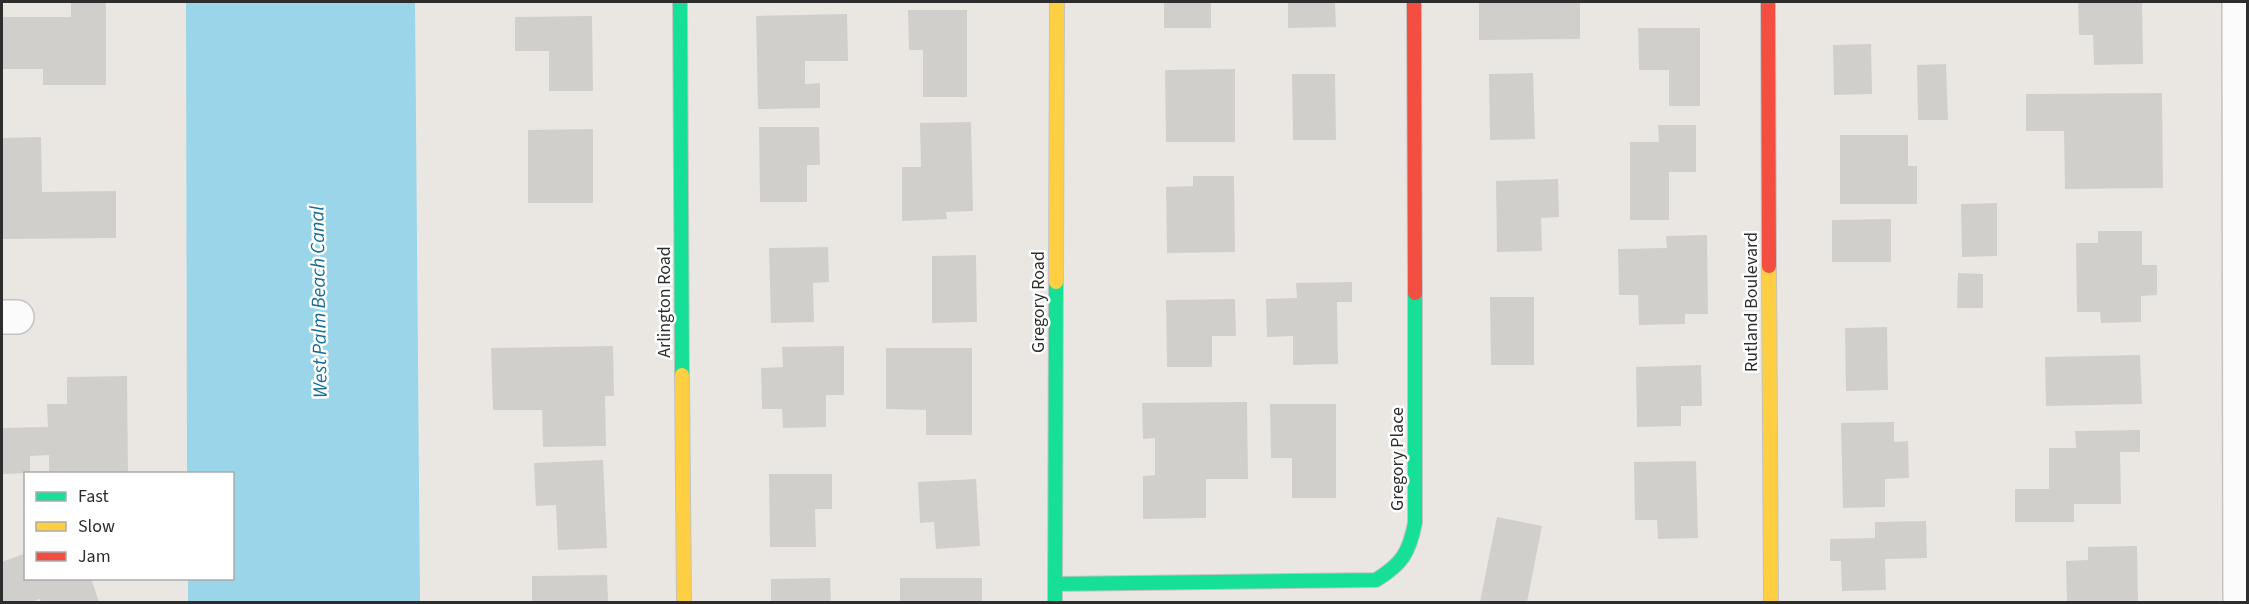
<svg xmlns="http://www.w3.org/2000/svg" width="2249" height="604" viewBox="0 0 2249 604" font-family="'Source Sans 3',sans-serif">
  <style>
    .water { fill: #9ad5e9 }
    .building { fill: #d1cfcc }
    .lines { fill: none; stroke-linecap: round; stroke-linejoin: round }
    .street-casing { stroke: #c4c3c3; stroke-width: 36 }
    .fast-casing { stroke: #c4c3c3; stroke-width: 16 }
    .slow-casing { stroke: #c4c3c3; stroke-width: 16 }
    .jam-casing { stroke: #c4c3c3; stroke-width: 16 }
    .street { stroke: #fcfbfb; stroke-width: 33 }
    .fast { stroke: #16e098; stroke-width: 14 }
    .slow { stroke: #ffcf43; stroke-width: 14 }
    .jam { stroke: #f24e42; stroke-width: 14 }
    .labels { text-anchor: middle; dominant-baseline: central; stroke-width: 5; stroke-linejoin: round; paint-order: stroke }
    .street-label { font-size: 18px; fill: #2d2d2d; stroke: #fff }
    .water-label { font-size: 20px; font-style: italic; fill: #126d9b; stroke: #fff }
  </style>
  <rect width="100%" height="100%" fill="#eae7e3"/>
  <polygon class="water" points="186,2 415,2 420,602 188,602 188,579 232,578 232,474 187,473"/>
  <g class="building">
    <polygon points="71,2 106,2 106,85 43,85 43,69 2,69 2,17 71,17"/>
    <rect x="1164" y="2" width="47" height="26"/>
    <polygon points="1288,2 1335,2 1336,27 1288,28"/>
    <polygon points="1479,2 1580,2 1580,39 1479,40"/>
    <polygon points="2078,2 2142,2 2143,64 2094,65 2093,35 2079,35"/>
    <polygon points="908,10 967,10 967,97 923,97 923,50 909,50"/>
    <polygon points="847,14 848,61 805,61 805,84 820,83 820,108 758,109 756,16"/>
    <polygon points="592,16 593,91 549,91 549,51 515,51 515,17"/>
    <polygon points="1638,28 1700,28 1700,106 1669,106 1669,70 1639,70"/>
    <polygon points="1871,44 1872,94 1834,95 1833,45"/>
    <polygon points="1946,64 1948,120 1918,120 1917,65"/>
    <polygon points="1235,69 1235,142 1166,142 1165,70"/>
    <polygon points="1533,73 1535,139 1490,140 1489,74"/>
    <polygon points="1292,74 1335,74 1336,140 1293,140"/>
    <polygon points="2162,93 2163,188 2065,189 2064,131 2026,131 2026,94"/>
    <polygon points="971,122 973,211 946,212 947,219 902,221 902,167 921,167 920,123"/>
    <polygon points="1658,125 1696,125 1696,172 1669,172 1669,220 1630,220 1630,142 1659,142"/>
    <polygon points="759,127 819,127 820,165 807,165 807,202 760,202"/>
    <polygon points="593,129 593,203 528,203 528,130"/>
    <polygon points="1840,135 1908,135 1908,166 1917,166 1917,204 1840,204"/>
    <polygon points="41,137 42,192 116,191 116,238 2,239 2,138"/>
    <polygon points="1193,176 1234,176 1235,252 1167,253 1166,187 1193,186"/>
    <polygon points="1558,179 1559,217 1541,218 1542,251 1497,252 1496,181"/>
    <polygon points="1997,203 1997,256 1962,257 1961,204"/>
    <polygon points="1891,219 1891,262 1832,262 1832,220"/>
    <polygon points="2098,231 2142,231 2142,265 2157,265 2157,295 2141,296 2141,322 2101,323 2100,312 2077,312 2076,243 2098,243"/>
    <polygon points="1707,235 1708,314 1685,314 1685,324 1639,325 1638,295 1619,295 1618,249 1667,248 1666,236"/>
    <polygon points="828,247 829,282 813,283 814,322 771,323 769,248"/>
    <polygon points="976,255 977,322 932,323 932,256"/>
    <polygon points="1958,273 1983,274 1983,308 1957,308"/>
    <polygon points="1352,282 1352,302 1337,302 1338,364 1293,365 1293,336 1267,337 1266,299 1297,298 1296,283"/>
    <polygon points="1490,297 1534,297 1534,365 1491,365"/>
    <polygon points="1235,299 1236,336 1212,336 1212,367 1167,367 1166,300"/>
    <polygon points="1887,327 1888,390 1846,391 1845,328"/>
    <polygon points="613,346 614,396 605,396 606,446 543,447 542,410 493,410 491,348"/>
    <polygon points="844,346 844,395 826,395 826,427 783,428 782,409 762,409 761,368 783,367 782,347"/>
    <polygon points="886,348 972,348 972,435 926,435 926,410 886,409"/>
    <polygon points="2140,355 2142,404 2046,406 2045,357"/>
    <polygon points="1701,365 1702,406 1681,406 1681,426 1637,427 1636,367"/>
    <polygon points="127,376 128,474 49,474 49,455 30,456 30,473 2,474 2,428 48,427 47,404 67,404 67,377"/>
    <polygon points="1247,402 1248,479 1206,479 1206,518 1143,519 1143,476 1155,475 1155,438 1143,439 1142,403"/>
    <polygon points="1270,404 1336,404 1336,498 1292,498 1292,458 1271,458"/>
    <polygon points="1894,422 1894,442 1908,441 1909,478 1885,479 1885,507 1843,508 1841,423"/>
    <polygon points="2140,430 2140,452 2120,452 2121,504 2074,504 2074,522 2015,522 2015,489 2049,489 2049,448 2076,448 2075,431"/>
    <polygon points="603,460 607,548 558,550 556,505 536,506 534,463"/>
    <polygon points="1696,461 1698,538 1658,539 1657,520 1635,520 1634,462"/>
    <polygon points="769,474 832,474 832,509 815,509 816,547 770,547"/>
    <polygon points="976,479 980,546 936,549 934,522 920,523 918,482"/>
    <polygon points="1497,517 1542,526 1527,602 1480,602"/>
    <polygon points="1926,521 1927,558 1885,559 1886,590 1842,591 1841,561 1830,561 1830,539 1875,538 1875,522"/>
    <polygon points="2137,546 2138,602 2067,602 2066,561 2088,560 2088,547"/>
    <polygon points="26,553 26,578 91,578 99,602 41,602 40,599 31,602 2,602 2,562"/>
    <polygon points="607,575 608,602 532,602 532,576"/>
    <polygon points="830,578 831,602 771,602 771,579"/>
    <rect x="900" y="578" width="82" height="24"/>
  </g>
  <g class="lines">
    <defs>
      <g id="street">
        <polyline points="2239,2 2240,602"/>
        <polyline points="2,317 17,317"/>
      </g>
      <g id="fast">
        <polyline points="680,2 682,375"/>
        <path d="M1055,584L1376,580C1402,564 1409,553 1415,523V293"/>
        <polyline points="1055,602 1056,282"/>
      </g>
      <g id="slow">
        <polyline points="1769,266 1771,602"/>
        <polyline points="1056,282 1057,2"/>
        <polyline points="682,375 684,602"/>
      </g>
      <g id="jam">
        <polyline points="1414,2 1415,293"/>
        <polyline points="1768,2 1769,266"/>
      </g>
    </defs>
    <use href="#street" class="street-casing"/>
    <use href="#fast" class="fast-casing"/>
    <use href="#slow" class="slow-casing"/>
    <use href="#jam" class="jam-casing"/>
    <use href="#street" class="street"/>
    <use href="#fast" class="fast"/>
    <use href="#slow" class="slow"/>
    <use href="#jam" class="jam"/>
  </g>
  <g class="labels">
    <g class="street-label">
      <text transform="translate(664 302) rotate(-90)">Arlington Road</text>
      <text transform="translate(1038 302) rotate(-90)">Gregory Road</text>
      <text transform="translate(1751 302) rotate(-90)">Rutland Boulevard</text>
      <text transform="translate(1397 459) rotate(-90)">Gregory Place</text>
    </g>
    <g class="water-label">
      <text transform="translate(319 302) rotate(-91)">West Palm Beach Canal</text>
    </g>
  </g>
  <rect width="2249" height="604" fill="none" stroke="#2d2d2d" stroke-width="6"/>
  <rect x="24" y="472" width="210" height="108" fill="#ffffff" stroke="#ababab" stroke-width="1.5"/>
  <rect x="36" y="492" width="30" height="9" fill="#16e098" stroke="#ababab" stroke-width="1.5"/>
  <text x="78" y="502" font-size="18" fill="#2d2d2d">Fast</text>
  <rect x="36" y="522" width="30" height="9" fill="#ffcf43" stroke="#ababab" stroke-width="1.5"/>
  <text x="78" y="532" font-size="18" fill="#2d2d2d">Slow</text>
  <rect x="36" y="552" width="30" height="9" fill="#f24e42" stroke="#ababab" stroke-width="1.5"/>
  <text x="78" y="562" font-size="18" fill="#2d2d2d">Jam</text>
</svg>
